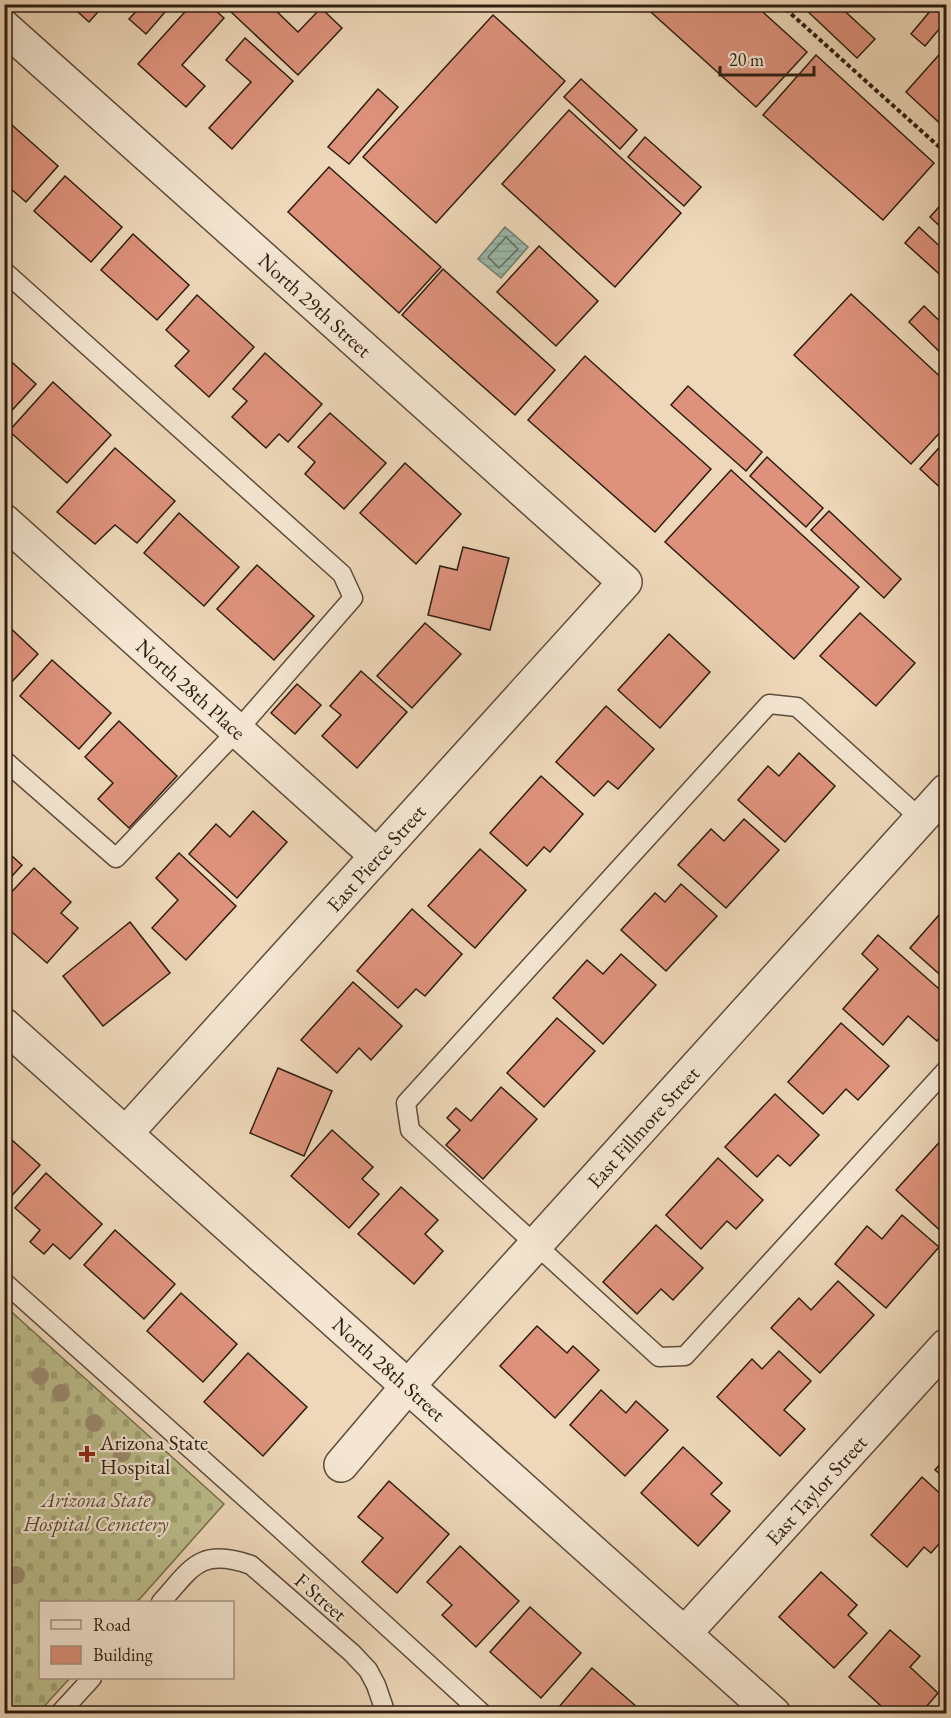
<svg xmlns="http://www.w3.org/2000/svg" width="951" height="1718" viewBox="0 0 951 1718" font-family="'EB Garamond',serif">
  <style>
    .cemetery { fill: url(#cemetery-stones); stroke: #756e4f; stroke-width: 1.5 }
    .water { fill: url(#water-rules); stroke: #6f7c6e; stroke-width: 1.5 }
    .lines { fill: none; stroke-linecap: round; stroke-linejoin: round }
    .shore { stroke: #646c5e; stroke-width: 1.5 }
    .building { fill: #de927c; stroke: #2e1e12; stroke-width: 1.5 }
    .lane-casing { stroke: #5e4c3c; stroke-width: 21 }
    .street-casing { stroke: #5e4c3c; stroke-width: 36 }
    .path { stroke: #2e1e12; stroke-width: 4; stroke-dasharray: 4.5 3; stroke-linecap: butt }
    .lane { stroke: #f4e6d2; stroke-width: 18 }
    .street { stroke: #f4e6d2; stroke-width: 33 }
    .tree { fill: #9c8c72 }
    .poi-dot { fill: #8f2418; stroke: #f4e6d2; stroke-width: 2 }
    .labels { text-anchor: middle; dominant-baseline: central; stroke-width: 4.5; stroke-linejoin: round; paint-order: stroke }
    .street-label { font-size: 21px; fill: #2e1e12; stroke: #f4e6d2 }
    .poi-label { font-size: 21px; fill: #2e1e12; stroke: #f4e6d2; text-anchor: start }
    .park-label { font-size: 21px; font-style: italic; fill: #594e37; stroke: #f4e6d2 }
  </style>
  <defs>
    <pattern id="cemetery-stones" width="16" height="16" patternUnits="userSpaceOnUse" patternTransform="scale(1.5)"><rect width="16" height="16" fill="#bcbe8c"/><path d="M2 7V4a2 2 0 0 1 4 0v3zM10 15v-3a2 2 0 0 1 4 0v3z" fill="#a2a378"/></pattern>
    <pattern id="water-rules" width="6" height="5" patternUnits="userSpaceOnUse" patternTransform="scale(1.5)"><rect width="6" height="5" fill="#9abaab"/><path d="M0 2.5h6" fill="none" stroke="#859f92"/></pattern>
  </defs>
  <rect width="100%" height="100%" fill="#eed8b9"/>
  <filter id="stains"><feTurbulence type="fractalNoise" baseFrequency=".00333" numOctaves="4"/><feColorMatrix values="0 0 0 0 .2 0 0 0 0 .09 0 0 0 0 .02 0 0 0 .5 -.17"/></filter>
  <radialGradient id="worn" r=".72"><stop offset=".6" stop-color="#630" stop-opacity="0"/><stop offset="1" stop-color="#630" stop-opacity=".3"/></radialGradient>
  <polygon class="cemetery" points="5,1306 224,1504 137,1602 40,1602 40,1678 70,1678 38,1713 5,1713"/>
  <polygon class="water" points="505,227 528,247 501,278 478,259"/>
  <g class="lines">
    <polygon class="shore" points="506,237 518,249 499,268 488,257"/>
  </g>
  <g class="building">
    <polygon points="69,4 105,4 89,22"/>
    <polygon points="143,4 172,4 146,34 129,19"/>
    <polygon points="192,4 208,4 224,18 182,65 205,86 186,107 138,64"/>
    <polygon points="238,4 269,4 298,32 321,8 342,28 298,75 231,12"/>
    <polygon points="642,4 754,4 807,52 756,107"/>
    <polygon points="804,4 837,4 875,39 857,58 802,6"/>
    <polygon points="936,4 946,4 946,21 925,46 911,34"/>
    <polygon points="493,15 565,81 436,223 363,157"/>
    <polygon points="245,38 293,81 232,149 209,128 251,82 226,60"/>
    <polygon points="946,47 946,129 906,92"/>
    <polygon points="816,55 934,163 883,220 763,115"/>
    <polygon points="581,79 637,130 620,149 564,97"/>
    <polygon points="378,89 398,107 349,164 328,147"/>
    <polygon points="569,110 681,213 615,287 502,184"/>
    <polygon points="4,118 58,166 26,202 4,183"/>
    <polygon points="645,137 701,187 684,206 628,157"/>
    <polygon points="329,167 441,267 399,313 288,212"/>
    <polygon points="65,176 122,227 91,262 34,211"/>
    <polygon points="946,199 946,232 930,217"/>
    <polygon points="919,227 946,252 946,280 905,243"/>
    <polygon points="133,234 189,285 157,320 101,270"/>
    <polygon points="539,246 598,301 556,346 497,292"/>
    <polygon points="443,269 555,370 515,415 402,315"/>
    <polygon points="851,294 946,382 946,426 911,464 794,355"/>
    <polygon points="197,295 254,347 209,397 175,366 189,351 166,330"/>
    <polygon points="924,306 946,327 946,358 909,322"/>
    <polygon points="265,353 322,404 288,442 279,434 266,448 232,417 247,401 233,389"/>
    <polygon points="4,355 36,384 4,419"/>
    <polygon points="585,356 711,469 655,532 528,420"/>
    <polygon points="53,382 111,435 67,483 9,431"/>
    <polygon points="688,386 762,452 746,471 671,405"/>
    <polygon points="330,413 386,463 344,509 305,474 315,462 298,447"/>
    <polygon points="946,440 946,493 920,469"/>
    <polygon points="115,448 175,501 137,543 115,525 95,544 57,512"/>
    <polygon points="767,457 823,508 806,527 750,476"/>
    <polygon points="405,463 461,514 416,564 360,513"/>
    <polygon points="731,470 859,587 794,659 665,542"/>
    <polygon points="829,511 901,579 884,598 811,530"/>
    <polygon points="179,513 239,567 204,606 144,553"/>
    <polygon points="463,547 509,558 490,630 428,615 440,566 457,570"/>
    <polygon points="257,565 314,616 274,660 217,609"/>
    <polygon points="860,613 915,663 876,706 820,656"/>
    <polygon points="4,622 38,654 4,690"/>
    <polygon points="425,623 461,654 412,708 377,676"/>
    <polygon points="669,634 710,672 660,728 618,690"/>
    <polygon points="52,660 111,713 79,749 20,696"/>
    <polygon points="361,671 407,712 357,768 322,736 341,715 330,706"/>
    <polygon points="297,684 321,705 295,734 271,713"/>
    <polygon points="606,706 654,749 618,789 608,781 594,796 556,762"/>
    <polygon points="119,721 177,776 129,828 98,799 113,783 85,757"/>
    <polygon points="799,753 835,786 785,842 738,800 768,766 779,776"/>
    <polygon points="541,776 583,814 550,852 544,847 527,866 490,833"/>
    <polygon points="253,811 287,842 237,898 189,854 216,824 230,837"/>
    <polygon points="744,819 779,850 726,908 678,865 711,829 724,841"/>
    <polygon points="4,849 22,865 4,885"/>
    <polygon points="480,849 526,890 475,948 428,906"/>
    <polygon points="179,853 236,906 186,960 152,928 178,900 156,878"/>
    <polygon points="34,868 71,902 61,913 78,928 47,963 4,925 4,900"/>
    <polygon points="681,884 717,916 666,971 621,930 655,893 665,902"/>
    <polygon points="946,907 946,980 910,948"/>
    <polygon points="412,909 462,954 425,996 416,989 398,1008 357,971"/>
    <polygon points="130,922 170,973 103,1026 63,976"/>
    <polygon points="878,935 946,995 946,1029 937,1041 908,1016 883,1045 843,1009 878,969 862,954"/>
    <polygon points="621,954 656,985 603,1044 553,998 587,960 603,974"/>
    <polygon points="353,982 402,1026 371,1060 359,1048 337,1073 301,1040"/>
    <polygon points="557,1018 595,1051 544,1107 507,1073"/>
    <polygon points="841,1023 889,1066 858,1100 846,1089 823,1114 788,1082"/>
    <polygon points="278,1068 332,1091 304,1156 250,1133"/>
    <polygon points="501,1087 537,1119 483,1179 446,1145 460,1130 447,1118 456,1108 471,1121"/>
    <polygon points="775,1094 819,1135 790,1166 778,1155 757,1177 725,1147"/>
    <polygon points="332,1130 373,1167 362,1179 379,1194 349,1228 291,1176"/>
    <polygon points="4,1133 40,1165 4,1204"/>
    <polygon points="946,1135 946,1231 944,1234 896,1190"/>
    <polygon points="718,1158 763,1200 736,1229 727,1221 701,1249 666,1215"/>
    <polygon points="46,1173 102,1224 70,1259 53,1244 44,1254 30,1242 40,1230 15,1208"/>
    <polygon points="401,1187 438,1220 425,1234 443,1251 414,1284 358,1234"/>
    <polygon points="902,1215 939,1247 886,1308 835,1264 867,1226 882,1239"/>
    <polygon points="656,1225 703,1268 673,1300 661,1289 637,1314 603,1282"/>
    <polygon points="115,1230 175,1284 144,1319 84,1265"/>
    <polygon points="838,1281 874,1315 820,1373 771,1328 799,1298 811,1310"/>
    <polygon points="181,1293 237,1344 203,1382 147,1331"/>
    <polygon points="537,1326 567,1353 573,1346 599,1370 555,1418 500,1366"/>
    <polygon points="779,1351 811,1381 784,1410 805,1429 780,1456 717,1397 752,1359 762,1369"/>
    <polygon points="248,1353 307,1407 263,1456 204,1402"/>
    <polygon points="601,1390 626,1413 636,1401 668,1430 625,1476 570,1425"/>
    <polygon points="683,1447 722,1483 711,1494 730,1511 698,1546 641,1493"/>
    <polygon points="946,1457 946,1479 935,1470"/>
    <polygon points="922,1477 946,1499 946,1536 931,1553 924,1547 907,1567 871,1535"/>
    <polygon points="389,1481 449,1534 397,1593 362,1562 383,1538 358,1517"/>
    <polygon points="460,1546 519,1601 476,1647 442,1615 452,1605 427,1582"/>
    <polygon points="821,1572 857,1605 848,1615 867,1633 834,1668 779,1617"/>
    <polygon points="530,1607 581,1653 541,1698 490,1652"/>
    <polygon points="890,1630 920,1656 910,1667 938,1693 920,1714 890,1714 849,1677"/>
    <polygon points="592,1668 645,1714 553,1714"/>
  </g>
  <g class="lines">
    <defs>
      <g id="lane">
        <polyline points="4,271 342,574 353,598 237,731 116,858 4,760"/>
        <polyline points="921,819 797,707 769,704 406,1103 410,1130 659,1357 685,1356 946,1070"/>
        <polyline points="4,1282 279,1528 483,1714"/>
        <path d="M161,1602C192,1568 199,1547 251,1565L352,1653L368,1670L376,1685L386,1714"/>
        <polyline points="59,1714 92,1678"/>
      </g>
      <g id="street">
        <polyline points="4,27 625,582 126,1133"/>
        <polyline points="4,521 377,856"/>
        <polyline points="4,1025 774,1714"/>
        <polyline points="341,1465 408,1386 946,791"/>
        <polyline points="685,1633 946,1346"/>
      </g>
    </defs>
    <use href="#lane" class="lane-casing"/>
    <use href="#street" class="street-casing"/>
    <polyline class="path" points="780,4 946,153"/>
    <use href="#lane" class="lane"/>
    <use href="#street" class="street"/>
  </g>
  <g class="tree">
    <circle cx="40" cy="1376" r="9"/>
    <circle cx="61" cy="1393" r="9"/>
    <circle cx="94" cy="1423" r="9"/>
    <circle cx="122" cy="1453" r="9"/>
    <circle cx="147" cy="1499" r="9"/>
    <circle cx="16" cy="1575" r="9"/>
  </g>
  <path class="poi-dot" d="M84 1445h6v6h6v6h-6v6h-6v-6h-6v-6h6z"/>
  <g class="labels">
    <g class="street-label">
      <text transform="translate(315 305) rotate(42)">North 29th Street</text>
      <text transform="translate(191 689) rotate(42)">North 28th Place</text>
      <text transform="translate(376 858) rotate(-48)">East Pierce Street</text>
      <text transform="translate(643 1127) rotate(-48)">East Fillmore Street</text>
      <text transform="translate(389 1369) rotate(42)">North 28th Street</text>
      <text transform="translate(816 1490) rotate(-48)">East Taylor Street</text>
      <text transform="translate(321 1597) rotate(41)">F Street</text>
    </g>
    <g class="poi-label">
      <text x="100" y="1442">Arizona State<tspan x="100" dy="24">Hospital</tspan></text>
    </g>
    <g class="park-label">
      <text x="96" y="1499">Arizona State<tspan x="96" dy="24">Hospital Cemetery</tspan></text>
    </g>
  </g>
  <rect width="951" height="1718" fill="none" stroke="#eed8b9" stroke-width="24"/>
  <rect x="6" y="6" width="939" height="1706" fill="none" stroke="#2e1e12" stroke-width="3"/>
  <rect x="12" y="12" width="927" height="1694" fill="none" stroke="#2e1e12" stroke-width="1.5"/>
  <rect x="39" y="1601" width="195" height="78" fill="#f4e6d2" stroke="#a59685" stroke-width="1.5"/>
  <rect x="51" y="1620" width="30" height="9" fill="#f4e6d2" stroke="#a59685" stroke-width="1.5"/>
  <text x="93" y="1631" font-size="18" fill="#2e1e12">Road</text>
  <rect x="51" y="1646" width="30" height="18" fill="#de927c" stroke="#a59685" stroke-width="1.5"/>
  <text x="93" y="1661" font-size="18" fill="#2e1e12">Building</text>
  <path d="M720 66v9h94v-9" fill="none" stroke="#2e1e12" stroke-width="3"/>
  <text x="729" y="66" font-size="18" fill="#2e1e12" stroke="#f4e6d2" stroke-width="4.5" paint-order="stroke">20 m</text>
  <rect width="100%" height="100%" filter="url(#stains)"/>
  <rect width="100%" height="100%" fill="url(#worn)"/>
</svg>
